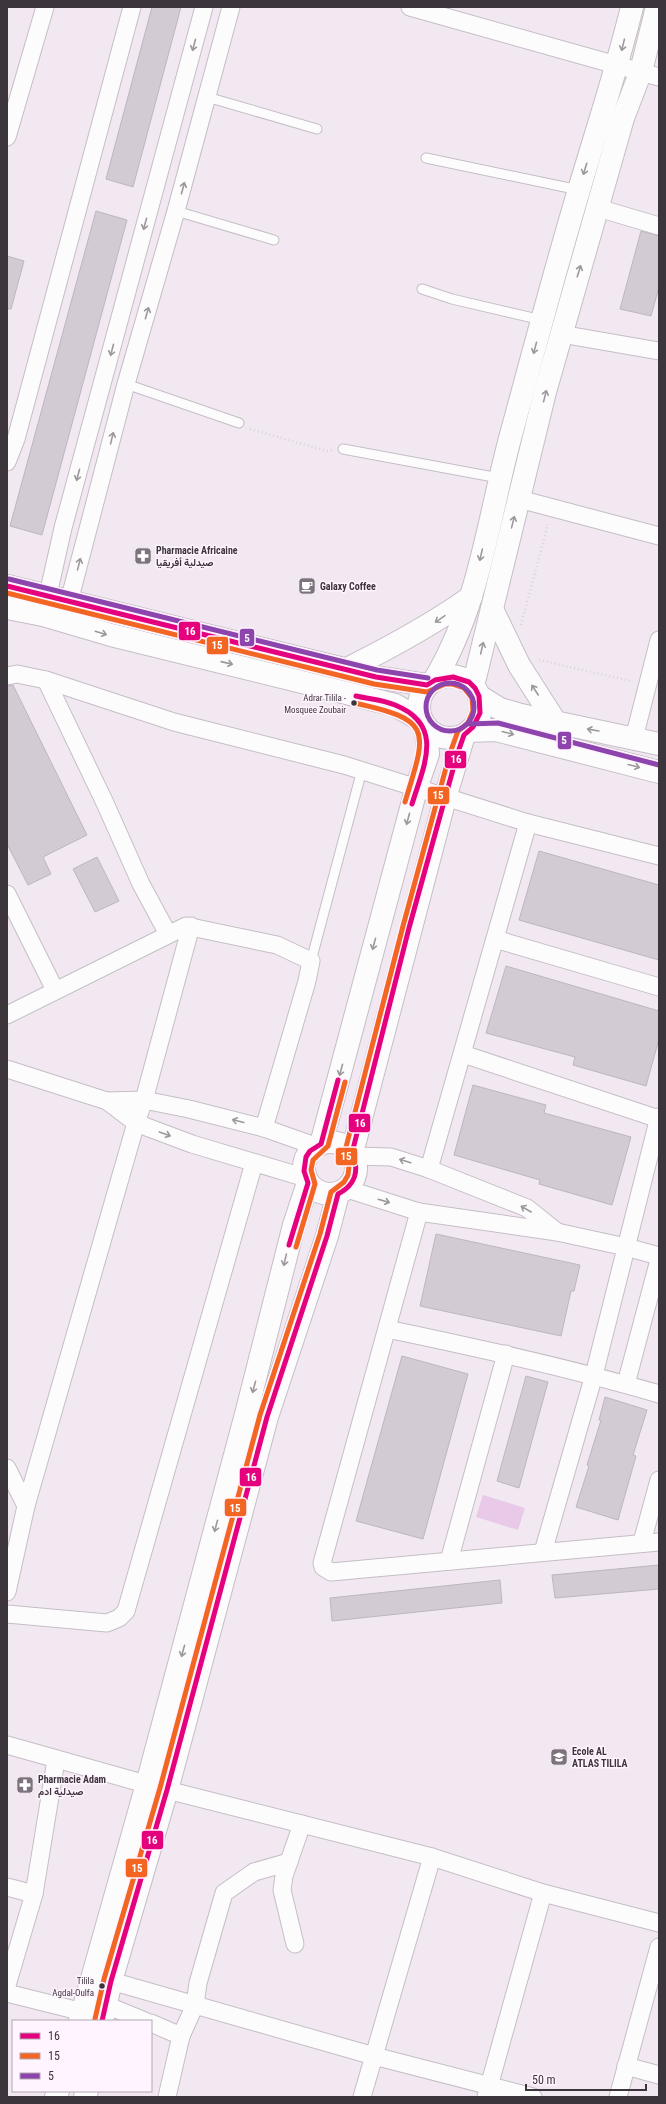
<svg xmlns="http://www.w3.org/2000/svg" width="666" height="2104" viewBox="0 0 666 2104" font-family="'Roboto Condensed',Vazirmatn,sans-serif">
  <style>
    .green { fill: #e8c9e8 }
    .building { fill: #d3cbd3; stroke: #beb6be }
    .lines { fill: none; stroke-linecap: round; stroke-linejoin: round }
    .lane-casing { stroke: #c5bec5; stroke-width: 11 }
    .street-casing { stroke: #c5bec5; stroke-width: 19 }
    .secondary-casing { stroke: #c5bec5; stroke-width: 24 }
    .path { stroke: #d7d4d7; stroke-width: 2.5; stroke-dasharray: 1 3; stroke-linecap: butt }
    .lane { stroke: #fdfcfd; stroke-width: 9 }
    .street { stroke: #fdfcfd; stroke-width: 17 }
    .secondary { stroke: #fdfcfd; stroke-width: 22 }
    .bus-1-casing { stroke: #fff4ff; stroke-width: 8 }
    .bus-2-casing { stroke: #fff4ff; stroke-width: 8 }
    .bus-3-casing { stroke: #fff4ff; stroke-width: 8 }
    .bus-1 { stroke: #e5007d; stroke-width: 5 }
    .bus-2 { stroke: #f26522; stroke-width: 5 }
    .bus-3 { stroke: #8e44ad; stroke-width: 5 }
    .oneway { stroke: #9c989c }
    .bus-dot { fill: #3c353c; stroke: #fff4ff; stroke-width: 1.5 }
    .labels { text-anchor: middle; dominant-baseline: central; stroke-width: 3; stroke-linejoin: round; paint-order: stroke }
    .bus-label { font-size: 9px; fill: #3c353c; stroke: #fff4ff; text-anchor: end }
    .poi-label { font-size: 10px; font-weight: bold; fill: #3c353c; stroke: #fff4ff; text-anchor: start }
    .line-badge { stroke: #fff4ff; stroke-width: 1.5 }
    .badge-label { font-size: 11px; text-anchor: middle; font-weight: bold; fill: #fff }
  </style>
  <rect width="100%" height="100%" fill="#f2e8f2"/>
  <polygon class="green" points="483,1495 525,1508 518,1530 476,1517"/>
  <g class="building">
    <polygon points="152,7 181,7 133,187 106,179"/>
    <polygon points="96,211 127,220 42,535 10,526"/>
    <polygon points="641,231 659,236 659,287 651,316 620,309"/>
    <polygon points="7,256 24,261 11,309 7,309"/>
    <polygon points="13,685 87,835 43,857 51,874 28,885 7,844 7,686"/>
    <polygon points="539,851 659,885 659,960 519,920"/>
    <polygon points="97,857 119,901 95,912 73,869"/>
    <polygon points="506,966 659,1011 659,1039 646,1086 573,1065 575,1057 486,1033"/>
    <polygon points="473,1085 546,1105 544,1113 631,1137 612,1205 539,1184 540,1180 454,1155"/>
    <polygon points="436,1234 580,1265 574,1291 571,1291 561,1336 420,1306"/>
    <polygon points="402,1356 468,1374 423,1539 356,1521"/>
    <polygon points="526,1376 548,1382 519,1488 497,1481"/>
    <polygon points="605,1397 647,1410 633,1455 636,1456 618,1520 576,1507 589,1466 587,1465 601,1420 599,1420"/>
    <polygon points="659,1565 659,1589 555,1598 552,1575"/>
    <polygon points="500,1580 502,1603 332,1621 330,1598"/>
  </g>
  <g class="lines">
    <defs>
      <g id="lane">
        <polyline points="207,97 317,129"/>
        <polyline points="426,158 579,190"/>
        <polyline points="176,211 274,240"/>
        <polyline points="422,289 452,299 542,320"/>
        <polyline points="126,384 239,423"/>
        <polyline points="343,449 499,478"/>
        <polyline points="311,961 362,770"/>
      </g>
      <g id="street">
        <polyline points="410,7 659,77"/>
        <polyline points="7,137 45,7"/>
        <polyline points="598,208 659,226"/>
        <polyline points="561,334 659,351"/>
        <polyline points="7,462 16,439 132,7"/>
        <polyline points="519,499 659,536"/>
        <polyline points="45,608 63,528 204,7"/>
        <polyline points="66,613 126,384 176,211 231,7"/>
        <polyline points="7,676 17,674 46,680 174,722 344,765 528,823 659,856"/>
        <polyline points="46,680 105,803 141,884 168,934"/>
        <polyline points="634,738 659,640"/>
        <polyline points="7,894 55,990"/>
        <polyline points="495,939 659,987"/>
        <polyline points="7,1015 186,926 277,945 311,961 307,981 264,1128"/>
        <polyline points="463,1054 659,1119"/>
        <polyline points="7,1069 107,1101 136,1123 192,1144 306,1178"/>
        <polyline points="107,1101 144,1100 189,1109 264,1128 315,1146"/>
        <polyline points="354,1156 391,1157 429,1169 527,1208 557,1232"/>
        <polyline points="429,1169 528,823"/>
        <polyline points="347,1189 419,1212 557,1232 626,1247 659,1256"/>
        <polyline points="419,1212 322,1563 323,1567 331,1572 659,1542"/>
        <path d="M387,1329C479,1348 569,1368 659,1394"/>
        <polyline points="626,1384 659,1260"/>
        <polyline points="7,1468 26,1506"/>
        <polyline points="642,1542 659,1480"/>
        <polyline points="543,1552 594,1375 659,1117"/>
        <polyline points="449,1561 506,1354"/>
        <polyline points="7,1592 26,1506 136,1123 144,1100 191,926"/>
        <polyline points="7,1614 107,1623 119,1618 126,1611 254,1163"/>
        <polyline points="7,1745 167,1790 432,1857 543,1893 659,1923"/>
        <polyline points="7,1887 34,1894"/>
        <polyline points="295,1944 282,1890 284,1876 302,1824"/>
        <polyline points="111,1981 374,2056 533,2097"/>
        <polyline points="7,1985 34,1894 56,1760"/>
        <polyline points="7,1993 83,2012"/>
        <polyline points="106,2005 145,2021"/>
        <polyline points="151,2023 181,2036"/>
        <polyline points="626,2066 659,2075"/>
        <polyline points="167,2097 181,2036 195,2005 198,1983 224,1893 254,1872 289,1862"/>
        <polyline points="362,2097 432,1857"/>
        <polyline points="486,2097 543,1893"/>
        <polyline points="618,2097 659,1947"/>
      </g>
      <g id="secondary">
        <polyline points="7,586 376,677 427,685"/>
        <polyline points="7,608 43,615 111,635 395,705 421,720"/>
        <polyline points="492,609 519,665 556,723"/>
        <path d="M347,669C391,647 432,625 471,597"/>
        <circle cx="450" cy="707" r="31"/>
        <path d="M435,679C480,604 489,514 512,431C534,350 555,270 579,190C597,129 617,69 632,7"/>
        <polyline points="473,686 545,392 623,118 641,71 657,7"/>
        <polyline points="479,696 500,709 521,715 659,744"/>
        <polyline points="469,731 496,730 659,772"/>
        <circle cx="330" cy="1168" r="26"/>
        <polyline points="321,1144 417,786 428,754 426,727"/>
        <polyline points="352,1153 446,795 464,735"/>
        <polyline points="80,2021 147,1784 246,1414 294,1225 308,1183"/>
        <polyline points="102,2021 111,1981 167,1790 267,1417 327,1236 338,1194"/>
        <polyline points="56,2097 58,2091"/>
        <polyline points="85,2097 87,2091"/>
      </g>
    </defs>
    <use href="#lane" class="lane-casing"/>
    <use href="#street" class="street-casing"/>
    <use href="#secondary" class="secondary-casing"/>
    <g class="path">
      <polyline points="250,429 327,451 332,450"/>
      <polyline points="521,625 548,524"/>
      <polyline points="539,660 631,681"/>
    </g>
    <use href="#lane" class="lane"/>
    <use href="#street" class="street"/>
    <use href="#secondary" class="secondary"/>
    <defs>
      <g id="bus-1">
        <path d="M7,586L376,677L427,685L435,680L453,677L469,682L475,688L479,696L480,713L473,727L464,735L457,755L409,928L352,1153C360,1171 355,1185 338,1194L327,1236L267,1417L167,1790L111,1981L102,2021"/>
        <path d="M356,696C369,699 383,700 395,705C445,725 424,765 412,804"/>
        <polyline points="289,1245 308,1183 304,1171 306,1157 310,1151 321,1144 338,1080"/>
      </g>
      <g id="bus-2">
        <polyline points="7,593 374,684 427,692 445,684 452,684 464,688 472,698 473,711 468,723 458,731 450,753 403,926 345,1151 349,1166 348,1175 344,1182 331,1192 320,1234 260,1415 160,1788 104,1979 95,2019"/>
        <path d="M354,703C434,720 427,730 405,802"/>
        <polyline points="296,1247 315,1184 311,1170 313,1160 328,1146 345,1082"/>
      </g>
      <g id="bus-3">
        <polyline points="9,579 377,670 428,678"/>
        <circle cx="450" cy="707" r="24"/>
        <polyline points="469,724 498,723 659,765"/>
      </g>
    </defs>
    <use href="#bus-1" class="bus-1-casing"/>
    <use href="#bus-2" class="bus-2-casing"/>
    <use href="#bus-3" class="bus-3-casing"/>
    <use href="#bus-1" class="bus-1"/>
    <use href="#bus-2" class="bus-2"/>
    <use href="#bus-3" class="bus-3"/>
  </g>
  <defs><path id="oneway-shaft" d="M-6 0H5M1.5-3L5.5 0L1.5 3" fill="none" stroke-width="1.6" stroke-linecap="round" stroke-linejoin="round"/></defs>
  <g class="oneway">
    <use href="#oneway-shaft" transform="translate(194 45) rotate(105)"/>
    <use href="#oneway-shaft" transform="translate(623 45) rotate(104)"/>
    <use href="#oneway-shaft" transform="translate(585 169) rotate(107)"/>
    <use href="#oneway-shaft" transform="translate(183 188) rotate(-75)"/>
    <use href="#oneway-shaft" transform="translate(145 224) rotate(105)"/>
    <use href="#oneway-shaft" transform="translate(579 271) rotate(-73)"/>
    <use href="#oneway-shaft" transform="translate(147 313) rotate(-74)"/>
    <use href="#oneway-shaft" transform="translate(535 348) rotate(105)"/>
    <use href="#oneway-shaft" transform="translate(112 350) rotate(105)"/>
    <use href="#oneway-shaft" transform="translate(545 396) rotate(-76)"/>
    <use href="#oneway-shaft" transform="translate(112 438) rotate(-76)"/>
    <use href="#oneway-shaft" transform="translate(78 475) rotate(105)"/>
    <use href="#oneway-shaft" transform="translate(513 522) rotate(-76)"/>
    <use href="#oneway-shaft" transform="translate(481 555) rotate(103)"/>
    <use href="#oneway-shaft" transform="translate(79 564) rotate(-76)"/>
    <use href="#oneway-shaft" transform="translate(440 619) rotate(146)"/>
    <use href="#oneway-shaft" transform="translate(101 633) rotate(17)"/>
    <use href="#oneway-shaft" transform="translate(482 648) rotate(-77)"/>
    <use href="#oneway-shaft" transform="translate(227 663) rotate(13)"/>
    <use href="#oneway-shaft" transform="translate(535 690) rotate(-123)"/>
    <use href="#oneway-shaft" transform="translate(593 730) rotate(-170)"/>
    <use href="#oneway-shaft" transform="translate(508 733) rotate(15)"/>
    <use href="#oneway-shaft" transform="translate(634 766) rotate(15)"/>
    <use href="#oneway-shaft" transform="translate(408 819) rotate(105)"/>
    <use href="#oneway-shaft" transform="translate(374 944) rotate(105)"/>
    <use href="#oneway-shaft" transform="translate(341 1070) rotate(105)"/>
    <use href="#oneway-shaft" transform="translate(238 1121) rotate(-166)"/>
    <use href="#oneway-shaft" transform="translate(165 1134) rotate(20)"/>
    <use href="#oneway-shaft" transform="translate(405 1161) rotate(-163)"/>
    <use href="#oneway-shaft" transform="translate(384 1201) rotate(16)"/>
    <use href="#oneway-shaft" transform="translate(526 1209) rotate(-150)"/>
    <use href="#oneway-shaft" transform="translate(285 1260) rotate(103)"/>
    <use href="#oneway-shaft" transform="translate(254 1387) rotate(105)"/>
    <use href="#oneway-shaft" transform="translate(216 1526) rotate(105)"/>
    <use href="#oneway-shaft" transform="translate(183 1651) rotate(105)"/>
  </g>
  <defs>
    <symbol id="pharmacy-square" viewBox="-11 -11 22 22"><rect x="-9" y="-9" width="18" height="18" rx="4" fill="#7c747c" stroke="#fff4ff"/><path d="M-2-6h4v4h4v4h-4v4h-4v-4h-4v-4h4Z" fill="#fff"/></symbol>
    <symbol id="cafe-square" viewBox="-11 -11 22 22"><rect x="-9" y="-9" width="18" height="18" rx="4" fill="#7c747c" stroke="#fff4ff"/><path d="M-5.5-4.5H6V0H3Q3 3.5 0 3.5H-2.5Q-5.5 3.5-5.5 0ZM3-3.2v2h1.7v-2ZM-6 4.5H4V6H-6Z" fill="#fff"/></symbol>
    <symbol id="school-square" viewBox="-11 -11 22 22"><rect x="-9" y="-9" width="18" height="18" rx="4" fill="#7c747c" stroke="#fff4ff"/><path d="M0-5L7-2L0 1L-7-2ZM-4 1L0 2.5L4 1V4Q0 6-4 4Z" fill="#fff"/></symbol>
  </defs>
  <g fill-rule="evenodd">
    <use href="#pharmacy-square" x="133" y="546" width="20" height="20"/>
    <use href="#cafe-square" x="297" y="576" width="20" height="20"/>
    <use href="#school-square" x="549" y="1747" width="20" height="20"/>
    <use href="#pharmacy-square" x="15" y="1775" width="20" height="20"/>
  </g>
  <g class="bus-dot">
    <circle cx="354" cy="703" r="3.5"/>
    <circle cx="102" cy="1986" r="3.5"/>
  </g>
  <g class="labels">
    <g class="bus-label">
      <text x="346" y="698">Adrar Tilila -<tspan x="346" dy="12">Mosquee Zoubair</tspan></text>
      <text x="94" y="1981">Tilila<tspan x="94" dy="12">Agdal-Oulfa</tspan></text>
    </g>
    <g class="poi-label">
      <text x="156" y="550">Pharmacie Africaine<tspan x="156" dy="12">صيدلية أفريقيا</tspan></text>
      <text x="320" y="586">Galaxy Coffee</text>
      <text x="572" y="1751">Ecole AL<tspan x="572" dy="12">ATLAS TILILA</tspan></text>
      <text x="38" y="1779">Pharmacie Adam<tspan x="38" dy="12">صيدلية ادم</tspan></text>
    </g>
  </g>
  <g class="line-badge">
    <rect x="178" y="621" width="23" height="20" rx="4" fill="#e5007d"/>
    <rect x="239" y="628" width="16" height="19" rx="4" fill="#8e44ad"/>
    <rect x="206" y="636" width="23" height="19" rx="4" fill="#f26522"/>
    <rect x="557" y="731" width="15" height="19" rx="4" fill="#8e44ad"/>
    <rect x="444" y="750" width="23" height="19" rx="4" fill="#e5007d"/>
    <rect x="427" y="786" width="23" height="19" rx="4" fill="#f26522"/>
    <rect x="348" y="1113" width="23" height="20" rx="4" fill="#e5007d"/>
    <rect x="335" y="1147" width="23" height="19" rx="4" fill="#f26522"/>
    <rect x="239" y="1467" width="23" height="20" rx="4" fill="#e5007d"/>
    <rect x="224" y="1498" width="23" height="19" rx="4" fill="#f26522"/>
    <rect x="141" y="1830" width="23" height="20" rx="4" fill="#e5007d"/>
    <rect x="125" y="1858" width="23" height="20" rx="4" fill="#f26522"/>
  </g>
  <g class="badge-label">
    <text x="190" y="635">16</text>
    <text x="247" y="642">5</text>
    <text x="217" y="649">15</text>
    <text x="564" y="744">5</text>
    <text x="456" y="763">16</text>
    <text x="438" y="799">15</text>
    <text x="360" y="1127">16</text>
    <text x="346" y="1160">15</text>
    <text x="251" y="1481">16</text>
    <text x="235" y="1512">15</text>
    <text x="152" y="1844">16</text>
    <text x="137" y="1872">15</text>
  </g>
  <rect width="666" height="2104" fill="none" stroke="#3c353c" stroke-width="16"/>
  <rect x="12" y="2020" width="140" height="72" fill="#fff4ff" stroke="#b1a8b1"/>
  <rect x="20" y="2033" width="20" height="6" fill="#e5007d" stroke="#b1a8b1"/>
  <text x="48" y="2040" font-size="12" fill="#3c353c">16</text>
  <rect x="20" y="2053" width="20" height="6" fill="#f26522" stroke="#b1a8b1"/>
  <text x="48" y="2060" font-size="12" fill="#3c353c">15</text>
  <rect x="20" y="2073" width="20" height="6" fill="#8e44ad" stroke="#b1a8b1"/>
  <text x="48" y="2080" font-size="12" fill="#3c353c">5</text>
  <path d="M526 2084v6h120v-6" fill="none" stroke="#3c353c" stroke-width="2"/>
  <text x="532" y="2084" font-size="12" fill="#3c353c" stroke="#fff4ff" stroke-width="3" paint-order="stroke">50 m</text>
</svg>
